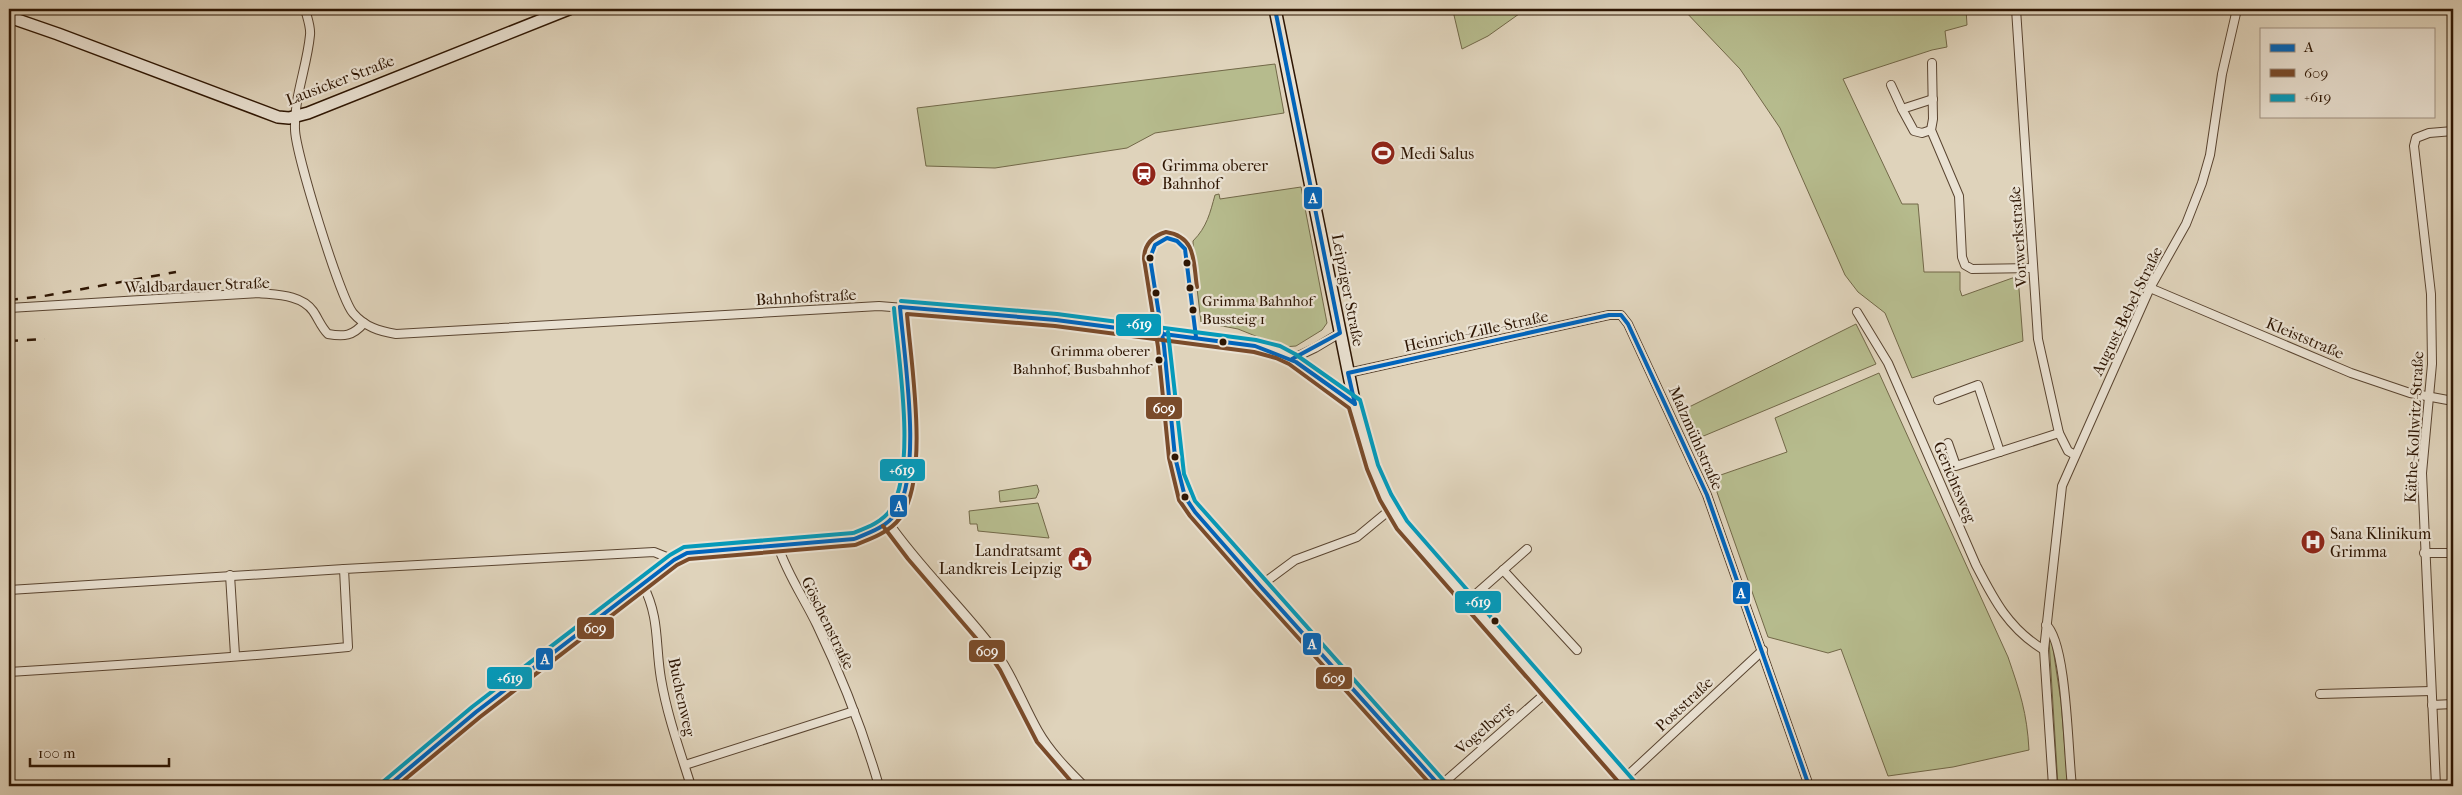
<svg xmlns="http://www.w3.org/2000/svg" width="2462" height="795" viewBox="0 0 2462 795" font-family="'IM FELL French Canon',serif">
  <style>
    .green { fill: #b6bb8d; stroke: #726848 }
    .lines { fill: none; stroke-linecap: round; stroke-linejoin: round }
    .street-casing { stroke: #5a4531; stroke-width: 10 }
    .secondary-casing { stroke: #2e1603; stroke-width: 14 }
    .street { stroke: #eae2d3; stroke-width: 8 }
    .secondary { stroke: #eae2d3; stroke-width: 11 }
    .rail { stroke: #2e1603; stroke-width: 2.5; stroke-dasharray: 9 9; stroke-linecap: butt }
    .bus-1-casing { stroke: #eae2d3; stroke-width: 8 }
    .bus-2-casing { stroke: #eae2d3; stroke-width: 8 }
    .bus-3-casing { stroke: #eae2d3; stroke-width: 8 }
    .bus-1 { stroke: #0065bd; stroke-width: 4 }
    .bus-2 { stroke: #7a4b2a; stroke-width: 4 }
    .bus-3 { stroke: #059aba; stroke-width: 4 }
    .bus-dot { fill: #2e1603; stroke: #eae2d3; stroke-width: 2 }
    .labels { text-anchor: middle; dominant-baseline: central; stroke-width: 4.5; stroke-linejoin: round; paint-order: stroke }
    .bus-label { font-size: 15px; fill: #2e1603; stroke: #eae2d3; text-anchor: start }
    .street-label { font-size: 16px; fill: #2e1603; stroke: #eae2d3 }
    .poi-label { font-size: 16px; fill: #2e1603; stroke: #eae2d3; text-anchor: start }
    .line-badge { stroke: #eae2d3; stroke-width: 2 }
    .badge-label { font-size: 14px; text-anchor: middle; font-weight: bold; fill: #fff }
  </style>
  <rect width="100%" height="100%" fill="#dfd3bb"/>
  <filter id="stains"><feTurbulence type="fractalNoise" baseFrequency=".004" numOctaves="4"/><feColorMatrix values="0 0 0 0 .2 0 0 0 0 .09 0 0 0 0 .02 0 0 0 .5 -.17"/></filter>
  <radialGradient id="worn" r=".72"><stop offset=".6" stop-color="#630" stop-opacity="0"/><stop offset="1" stop-color="#630" stop-opacity=".3"/></radialGradient>
  <g class="green">
    <polygon points="1459,9 1526,9 1488,36 1462,49 1453,11"/>
    <polygon points="1683,9 1966,9 1967,25 1945,31 1947,47 1932,50 1843,79 1902,204 1918,204 1924,272 1960,272 1960,290 1962,296 2018,276 2023,341 1912,378 1885,313 1858,292 1845,275 1780,128 1740,69"/>
    <polygon points="1275,64 1284,113 1155,133 1127,148 995,168 926,166 917,108"/>
    <path d="M1301,187L1327,323L1322,330L1296,346L1283,347L1238,329L1201,322L1194,263L1193,241C1207,227 1210,213 1215,195L1219,194L1220,199Z"/>
    <polygon points="1856,324 1876,364 1694,440 1681,411"/>
    <path d="M1879,373L2008,657C2020,692 2027,713 2029,750L1953,767L1888,776L1841,649L1828,653L1768,637L1712,478L1787,452L1775,418Z"/>
    <polygon points="1037,485 1039,491 1036,498 1000,502 999,491"/>
    <polygon points="1038,503 1049,538 978,531 977,524 970,524 969,511"/>
    <polygon points="2049,640 2052,642 2061,702 2068,786 2058,786"/>
  </g>
  <g class="lines">
    <defs>
      <g id="street">
        <path d="M305,9C307,17 311,27 310,35C307,67 294,96 295,129C295,151 340,298 353,313C365,327 379,331 396,334L879,306L1056,320L1223,340C1241,343 1260,345 1277,351C1305,362 1331,386 1355,404"/>
        <polyline points="2016,9 2038,339 2059,433 2068,451 2075,455"/>
        <polyline points="1932,63 1933,119 1931,130 1959,196 1962,257 1965,265 1972,269 2033,268"/>
        <polyline points="1891,85 1902,109"/>
        <polyline points="1931,130 1922,133 1914,131 1902,109 1933,99"/>
        <polyline points="2150,288 2351,373 2410,393 2453,401"/>
        <path d="M9,308L258,293C275,295 301,294 313,311C318,318 321,327 328,334C344,337 353,336 364,323"/>
        <path d="M1857,312L1888,363L1976,565C1994,600 2009,629 2044,650"/>
        <polyline points="1162,333 1175,457 1178,476 1190,504 1440,786"/>
        <polyline points="1292,359 1315,348 1340,333"/>
        <polyline points="1348,373 1609,315 1621,315 1628,324 1707,495 1809,786"/>
        <polyline points="1938,400 1978,385 2000,452"/>
        <polyline points="1948,443 1956,466 2059,433"/>
        <path d="M888,522C919,567 959,604 992,647C1012,673 1022,703 1038,731C1050,752 1067,769 1084,786"/>
        <path d="M778,546C787,574 804,598 817,625C842,677 863,731 879,786"/>
        <polyline points="2424,553 2453,553"/>
        <polyline points="1503,570 1577,650"/>
        <polyline points="230,575 235,655"/>
        <path d="M643,585C660,618 655,644 661,679C667,715 680,751 691,786"/>
        <polyline points="1260,586 1295,560 1357,537 1391,509"/>
        <polyline points="9,590 344,569"/>
        <polyline points="1468,601 1527,549"/>
        <path d="M2046,625C2067,641 2068,756 2072,786"/>
        <path d="M9,672C122,665 235,658 348,647L344,569L654,552L674,560"/>
        <polyline points="2320,694 2431,691"/>
        <polyline points="2432,705 2453,704"/>
        <polyline points="685,765 854,711"/>
        <polyline points="1624,779 1763,650"/>
        <path d="M388,786L476,712L674,560L687,553L854,539C870,533 885,527 896,513C922,478 903,353 900,307"/>
        <polyline points="1440,786 1547,692"/>
        <polyline points="2053,786 2044,650 2062,486 2150,288 2186,224 2202,183 2210,155 2222,74 2237,9"/>
        <polyline points="2436,786 2422,473 2432,364 2431,294 2414,146 2416,138 2429,133 2453,131"/>
      </g>
      <g id="secondary">
        <path d="M1275,9L1361,435C1375,476 1387,507 1415,540L1630,786"/>
        <polyline points="9,17 58,34 278,117 289,118 308,113 569,9"/>
      </g>
    </defs>
    <use href="#street" class="street-casing"/>
    <use href="#secondary" class="secondary-casing"/>
    <use href="#street" class="street"/>
    <use href="#secondary" class="secondary"/>
    <g class="rail">
      <polyline points="9,300 44,296 176,272"/>
      <polyline points="9,341 45,339"/>
    </g>
    <defs>
      <g id="bus-1">
        <polyline points="1275,9 1340,333 1292,359"/>
        <polyline points="900,307 1056,320 1255,346 1296,362 1355,404"/>
        <polyline points="1196,337 1185,249 1177,241 1167,238 1155,245 1150,258 1164,346 1175,457 1185,497 1195,512 1260,586 1440,786"/>
        <polyline points="1355,404 1348,373 1609,315 1621,315 1628,324 1707,495 1809,786"/>
        <path d="M388,786L476,712L674,560L687,553L854,539C869,533 887,527 896,513C923,470 904,357 900,307"/>
      </g>
      <g id="bus-2">
        <path d="M1197,287C1193,262 1197,237 1166,232C1153,236 1144,244 1144,259L1158,347L1169,458L1179,500L1190,516L1255,590L1432,786"/>
        <polyline points="883,526 908,559 987,651 1000,670 1037,742 1075,786"/>
        <path d="M397,786L480,717L677,565L689,559L855,545C871,539 890,532 900,518C930,478 911,363 907,314L1055,326L1254,352L1276,358L1289,364L1349,408L1367,469L1380,500L1397,529L1622,786"/>
      </g>
      <g id="bus-3">
        <polyline points="901,301 1057,314 1256,340 1280,346 1295,354 1360,400 1378,465 1391,494 1407,521 1635,782"/>
        <polyline points="1168,332 1184,474 1195,501 1445,782"/>
        <path d="M384,781L472,707L670,555L684,547L853,533C866,528 883,522 891,509C917,466 898,357 894,308"/>
      </g>
    </defs>
    <use href="#bus-1" class="bus-1-casing"/>
    <use href="#bus-2" class="bus-2-casing"/>
    <use href="#bus-3" class="bus-3-casing"/>
    <use href="#bus-1" class="bus-1"/>
    <use href="#bus-2" class="bus-2"/>
    <use href="#bus-3" class="bus-3"/>
  </g>
  <defs>
    <symbol id="stadium-disc" viewBox="-11 -11 22 22"><circle r="9.5" fill="#8f2418" stroke="#eae2d3"/><path d="M0-5a6.5 5 0 1 0 0 10a6.5 5 0 1 0 0-10ZM-3.5-1.8h7v3.6h-7Z" fill="#fff"/></symbol>
    <symbol id="station-disc" viewBox="-11 -11 22 22"><circle r="9.5" fill="#8f2418" stroke="#eae2d3"/><path d="M-3-6H3Q5-6 5-4V2Q5 4 3 4L4.5 6H3L1.5 4h-3L-3 6H-4.5L-3 4Q-5 4-5 2V-4Q-5-6-3-6ZM-3.5-4v3h7v-3ZM-3.5 1v1.5H-2V1ZM2 1v1.5H3.5V1Z" fill="#fff"/></symbol>
    <symbol id="hospital-disc" viewBox="-11 -11 22 22"><circle r="9.5" fill="#8f2418" stroke="#eae2d3"/><path d="M-5-5h3v3.5h4V-5h3V5h-3V1.5h-4V5h-3Z" fill="#fff"/></symbol>
    <symbol id="civic-disc" viewBox="-11 -11 22 22"><circle r="9.5" fill="#8f2418" stroke="#eae2d3"/><path d="M-.6-6.5H3V-4.5H.6V-3L4-1V1h2V6H-6V1h2V-1L-.6-3ZM-1.2 2.5V6h2.4V2.5Z" fill="#fff"/></symbol>
  </defs>
  <g fill-rule="evenodd">
    <use href="#stadium-disc" x="1369" y="139" width="28" height="28"/>
    <use href="#station-disc" x="1130" y="160" width="28" height="28"/>
    <use href="#hospital-disc" x="2299" y="528" width="28" height="28"/>
    <use href="#civic-disc" x="1066" y="545" width="28" height="28"/>
  </g>
  <g class="bus-dot">
    <circle cx="1150" cy="258" r="4.5"/>
    <circle cx="1187" cy="263" r="4.5"/>
    <circle cx="1190" cy="288" r="4.5"/>
    <circle cx="1156" cy="293" r="4.5"/>
    <circle cx="1193" cy="310" r="4.5"/>
    <circle cx="1223" cy="342" r="4.5"/>
    <circle cx="1159" cy="360" r="4.5"/>
    <circle cx="1175" cy="457" r="4.5"/>
    <circle cx="1185" cy="497" r="4.5"/>
    <circle cx="1495" cy="621" r="4.5"/>
  </g>
  <g class="labels">
    <g class="bus-label">
      <text x="1202" y="301">Grimma Bahnhof<tspan x="1202" dy="18">Bussteig 1</tspan></text>
      <text x="1150" y="351" text-anchor="end">Grimma oberer<tspan x="1150" dy="18">Bahnhof, Busbahnhof</tspan></text>
    </g>
    <g class="street-label">
      <text transform="translate(340 80) rotate(-21)">Lausicker Straße</text>
      <text transform="translate(2018 237) rotate(-94)">Vorwerkstraße</text>
      <text transform="translate(197 285) rotate(-2)">Waldbardauer Straße</text>
      <text transform="translate(1348 290) rotate(79)">Leipziger Straße</text>
      <text transform="translate(806 297) rotate(-3)">Bahnhofstraße</text>
      <text transform="translate(2127 311) rotate(-64)">August-Bebel-Straße</text>
      <text transform="translate(1476 331) rotate(-12)">Heinrich-Zille-Straße</text>
      <text transform="translate(2305 338) rotate(23)">Kleiststraße</text>
      <text transform="translate(2414 427) rotate(-87)">Käthe-Kollwitz-Straße</text>
      <text transform="translate(1696 438) rotate(66)">Malzmühlstraße</text>
      <text transform="translate(1955 482) rotate(67)">Gerichtsweg</text>
      <text transform="translate(828 623) rotate(64)">Göschenstraße</text>
      <text transform="translate(682 697) rotate(78)">Buchenweg</text>
      <text transform="translate(1684 704) rotate(-43)">Poststraße</text>
      <text transform="translate(1484 728) rotate(-41)">Vogelberg</text>
    </g>
    <g class="poi-label">
      <text x="1400" y="153">Medi Salus</text>
      <text x="1162" y="165">Grimma oberer<tspan x="1162" dy="18">Bahnhof</tspan></text>
      <text x="2330" y="533">Sana Klinikum<tspan x="2330" dy="18">Grimma</tspan></text>
      <text x="1062" y="550" text-anchor="end">Landratsamt<tspan x="1062" dy="18">Landkreis Leipzig</tspan></text>
    </g>
  </g>
  <g class="line-badge">
    <rect x="1303" y="186" width="20" height="24" rx="5" fill="#0065bd"/>
    <rect x="1115" y="313" width="47" height="24" rx="5" fill="#059aba"/>
    <rect x="1145" y="396" width="38" height="24" rx="5" fill="#7a4b2a"/>
    <rect x="879" y="458" width="47" height="24" rx="5" fill="#059aba"/>
    <rect x="889" y="494" width="19" height="24" rx="5" fill="#0065bd"/>
    <rect x="1732" y="581" width="19" height="24" rx="5" fill="#0065bd"/>
    <rect x="1454" y="590" width="48" height="24" rx="5" fill="#059aba"/>
    <rect x="576" y="616" width="39" height="24" rx="5" fill="#7a4b2a"/>
    <rect x="1302" y="632" width="20" height="24" rx="5" fill="#0065bd"/>
    <rect x="968" y="639" width="38" height="24" rx="5" fill="#7a4b2a"/>
    <rect x="535" y="647" width="19" height="24" rx="5" fill="#0065bd"/>
    <rect x="1315" y="666" width="38" height="24" rx="5" fill="#7a4b2a"/>
    <rect x="486" y="666" width="47" height="24" rx="5" fill="#059aba"/>
  </g>
  <g class="badge-label">
    <text x="1313" y="203">A</text>
    <text x="1139" y="329">+619</text>
    <text x="1164" y="413">609</text>
    <text x="902" y="475">+619</text>
    <text x="899" y="511">A</text>
    <text x="1741" y="598">A</text>
    <text x="1478" y="607">+619</text>
    <text x="595" y="633">609</text>
    <text x="1312" y="649">A</text>
    <text x="987" y="656">609</text>
    <text x="545" y="664">A</text>
    <text x="1334" y="683">609</text>
    <text x="510" y="683">+619</text>
  </g>
  <rect width="2462" height="795" fill="none" stroke="#dfd3bb" stroke-width="30"/>
  <rect x="10" y="10" width="2442" height="775" fill="none" stroke="#2e1603" stroke-width="2.5"/>
  <rect x="15" y="15" width="2432" height="765" fill="none" stroke="#2e1603"/>
  <rect x="2260" y="28" width="175" height="90" fill="#eae2d3" stroke="#9f9080"/>
  <rect x="2270" y="44" width="25" height="8" fill="#0065bd" stroke="#9f9080"/>
  <text x="2304" y="52" font-size="15" fill="#2e1603">A</text>
  <rect x="2270" y="69" width="25" height="8" fill="#7a4b2a" stroke="#9f9080"/>
  <text x="2304" y="78" font-size="15" fill="#2e1603">609</text>
  <rect x="2270" y="94" width="25" height="8" fill="#059aba" stroke="#9f9080"/>
  <text x="2304" y="102" font-size="15" fill="#2e1603">+619</text>
  <path d="M30 758v8h139v-8" fill="none" stroke="#2e1603" stroke-width="2.5"/>
  <text x="38" y="758" font-size="15" fill="#2e1603" stroke="#eae2d3" stroke-width="4" paint-order="stroke">100 m</text>
  <rect width="100%" height="100%" filter="url(#stains)"/>
  <rect width="100%" height="100%" fill="url(#worn)"/>
</svg>
